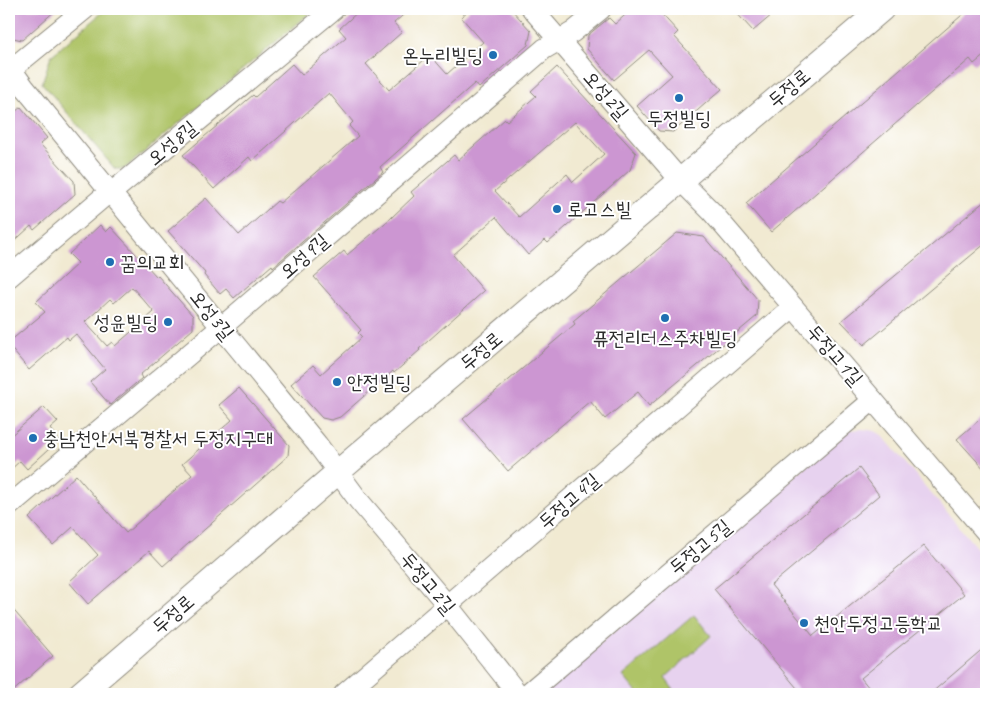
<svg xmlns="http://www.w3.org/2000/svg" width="995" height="703" viewBox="0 0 995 703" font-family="Caveat,'Poor Story',sans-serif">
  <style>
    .built { fill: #e7d2ef }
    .green { fill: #afc468; stroke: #6d784a }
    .building { fill: #cc96d2; fill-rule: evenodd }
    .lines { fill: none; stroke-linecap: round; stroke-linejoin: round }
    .minor-casing { stroke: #8e8a7e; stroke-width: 22 }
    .tertiary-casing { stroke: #8e8a7e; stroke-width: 26 }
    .minor { stroke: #fff; stroke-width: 20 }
    .tertiary { stroke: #fff; stroke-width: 24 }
    .poi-dot { fill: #1f6fb2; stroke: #fff; stroke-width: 2 }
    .labels { text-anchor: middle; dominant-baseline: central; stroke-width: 4; stroke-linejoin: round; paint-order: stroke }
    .poi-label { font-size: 20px; fill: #2b2b2b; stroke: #fff; text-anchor: start }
    .street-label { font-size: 20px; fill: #2b2b2b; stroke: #fff }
  </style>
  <rect width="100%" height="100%" fill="#fff"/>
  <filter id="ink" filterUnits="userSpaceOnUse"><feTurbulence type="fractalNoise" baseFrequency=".02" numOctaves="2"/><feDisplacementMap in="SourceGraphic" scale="10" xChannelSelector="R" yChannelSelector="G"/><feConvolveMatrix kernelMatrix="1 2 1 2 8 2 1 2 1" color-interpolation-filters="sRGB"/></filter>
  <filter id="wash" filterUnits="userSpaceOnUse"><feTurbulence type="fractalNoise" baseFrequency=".0096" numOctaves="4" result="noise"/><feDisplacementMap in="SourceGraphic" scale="20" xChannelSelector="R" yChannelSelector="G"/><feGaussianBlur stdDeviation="1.12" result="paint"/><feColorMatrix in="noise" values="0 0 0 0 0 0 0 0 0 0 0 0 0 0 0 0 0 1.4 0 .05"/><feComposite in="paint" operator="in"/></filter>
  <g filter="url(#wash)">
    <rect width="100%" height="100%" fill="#f1ead2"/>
    <polygon class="built" points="863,429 875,431 882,435 986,559 986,694 547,694 547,688 848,430"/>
    <g class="green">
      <polygon points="106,9 315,9 124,169 115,169 42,83 51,56"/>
      <polygon points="694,615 711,636 665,678 676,693 638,694 623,676"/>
    </g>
    <g id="blocks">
      <g class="building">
        <polygon points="9,9 57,9 22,40 9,37"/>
        <polygon points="361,9 410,9 394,23 402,32 366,64 389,90 430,55 447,74 483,42 461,17 470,9 511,9 531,31 528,45 479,88 475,83 380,167 383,172 273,267 272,265 234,298 226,289 220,294 204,275 205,273 168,231 206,198 239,235 277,201 280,203 358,136 349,126 353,122 329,93 252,161 249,157 214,189 183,155 253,95 255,97 292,64 302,75 346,37 339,29"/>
        <polygon points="632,9 657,9 678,32 674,36 722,89 673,132 659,131 637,106 672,75 649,50 614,80 587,49 588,35 609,18 615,24"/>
        <polygon points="733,9 779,9 753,31"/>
        <polygon points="969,9 986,9 986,54 974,64 970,59 771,232 746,203"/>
        <path d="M557,67L636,153L630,170L548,243L545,240L528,255L496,217L453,255L484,291L419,349L420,350L394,373L393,371L340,417L331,420L322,418L291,384L313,365L321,374L362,337L358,333L361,330L314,277L344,251L347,255L391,218L414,196L411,192L454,155L458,160L505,119L507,121L536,96L531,91ZM575,122L604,154L573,182L567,174L519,217L495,191Z"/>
        <polygon points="21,107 47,138 40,144 74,181 75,194 34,230 31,226 9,246 9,117"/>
        <polygon points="986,200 986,243 864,345 841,321"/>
        <path d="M100,225L106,232L111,227L157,277L158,276L193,316V329L140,375L142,378L110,405L90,382L105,369L76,334L69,340L67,337L29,370L9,346V342L45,312L36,302L78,263L69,254ZM132,287L154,312L115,346L112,342L107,346L85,322L110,299L114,303Z"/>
        <polygon points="677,233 704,237 758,300 757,316 649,406 638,392 605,419 590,401 508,471 463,419 575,324 573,321"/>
        <polygon points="239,388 289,445 288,456 163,566 149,551 88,604 69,582 98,555 73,527 53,545 29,518 76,475 126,533 192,475 182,464 232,420 219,405"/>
        <polygon points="44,407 58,422 50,429 59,440 27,469 20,461 9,471 9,437"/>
        <polygon points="986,414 986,471 957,439"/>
        <polygon points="859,468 879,495 771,585 813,636 924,546 964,594 861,678 874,694 802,694 714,589"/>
        <polygon points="9,605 53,656 10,694 9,694"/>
        <polygon points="986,646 986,694 930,694"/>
      </g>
    </g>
  </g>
  <g filter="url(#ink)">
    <use href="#blocks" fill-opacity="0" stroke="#8e8a7e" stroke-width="1"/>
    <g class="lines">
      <defs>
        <g id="minor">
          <polyline points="532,9 680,180 712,212 986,532"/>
          <polyline points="9,66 24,87 317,444 359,501 448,606 518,694"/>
          <polyline points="9,71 85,9"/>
          <polyline points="9,277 101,199 111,193 334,9"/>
          <polyline points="9,506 231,319 544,49 573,32 601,9"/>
          <polyline points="344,694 793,307"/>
          <polyline points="527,694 873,400"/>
        </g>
        <polyline id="tertiary" points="80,694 359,454 882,9"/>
      </defs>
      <use href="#minor" class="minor-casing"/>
      <use href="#tertiary" class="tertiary-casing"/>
      <use href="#minor" class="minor"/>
      <use href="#tertiary" class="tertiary"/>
    </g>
  </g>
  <g class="poi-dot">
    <circle cx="493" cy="55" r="5"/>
    <circle cx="679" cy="98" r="5"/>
    <circle cx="557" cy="209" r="5"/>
    <circle cx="110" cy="262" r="5"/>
    <circle cx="665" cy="318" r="5"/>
    <circle cx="168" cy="322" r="5"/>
    <circle cx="337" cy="382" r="5"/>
    <circle cx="33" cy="438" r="5"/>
    <circle cx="804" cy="623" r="5"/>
  </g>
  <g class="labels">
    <g class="poi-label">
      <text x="483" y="55" text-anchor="end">온누리빌딩</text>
      <text x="679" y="118" text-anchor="middle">두정빌딩</text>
      <text x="567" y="209">로고스빌</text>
      <text x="120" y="262">꿈의교회</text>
      <text x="158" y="322" text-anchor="end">성윤빌딩</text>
      <text x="665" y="338" text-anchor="middle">퓨전리더스주차빌딩</text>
      <text x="347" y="382">안정빌딩</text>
      <text x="43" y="438">충남천안서북경찰서 두정지구대</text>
      <text x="814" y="623">천안두정고등학교</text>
    </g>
    <g class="street-label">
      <text transform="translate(789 88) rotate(-40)">두정로</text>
      <text transform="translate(606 95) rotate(49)">오성2길</text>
      <text transform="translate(172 143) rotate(-40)">오성8길</text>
      <text transform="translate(304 256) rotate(-41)">오성9길</text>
      <text transform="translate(212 315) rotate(51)">오성3길</text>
      <text transform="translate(481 351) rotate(-40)">두정로</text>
      <text transform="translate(835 355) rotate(49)">두정고1길</text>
      <text transform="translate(569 501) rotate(-41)">두정고4길</text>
      <text transform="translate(700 547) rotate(-40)">두정고5길</text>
      <text transform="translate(428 583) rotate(50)">두정고2길</text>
      <text transform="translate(173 614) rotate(-41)">두정로</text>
    </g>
  </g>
  <rect width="995" height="703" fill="none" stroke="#fff" stroke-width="30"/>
</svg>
